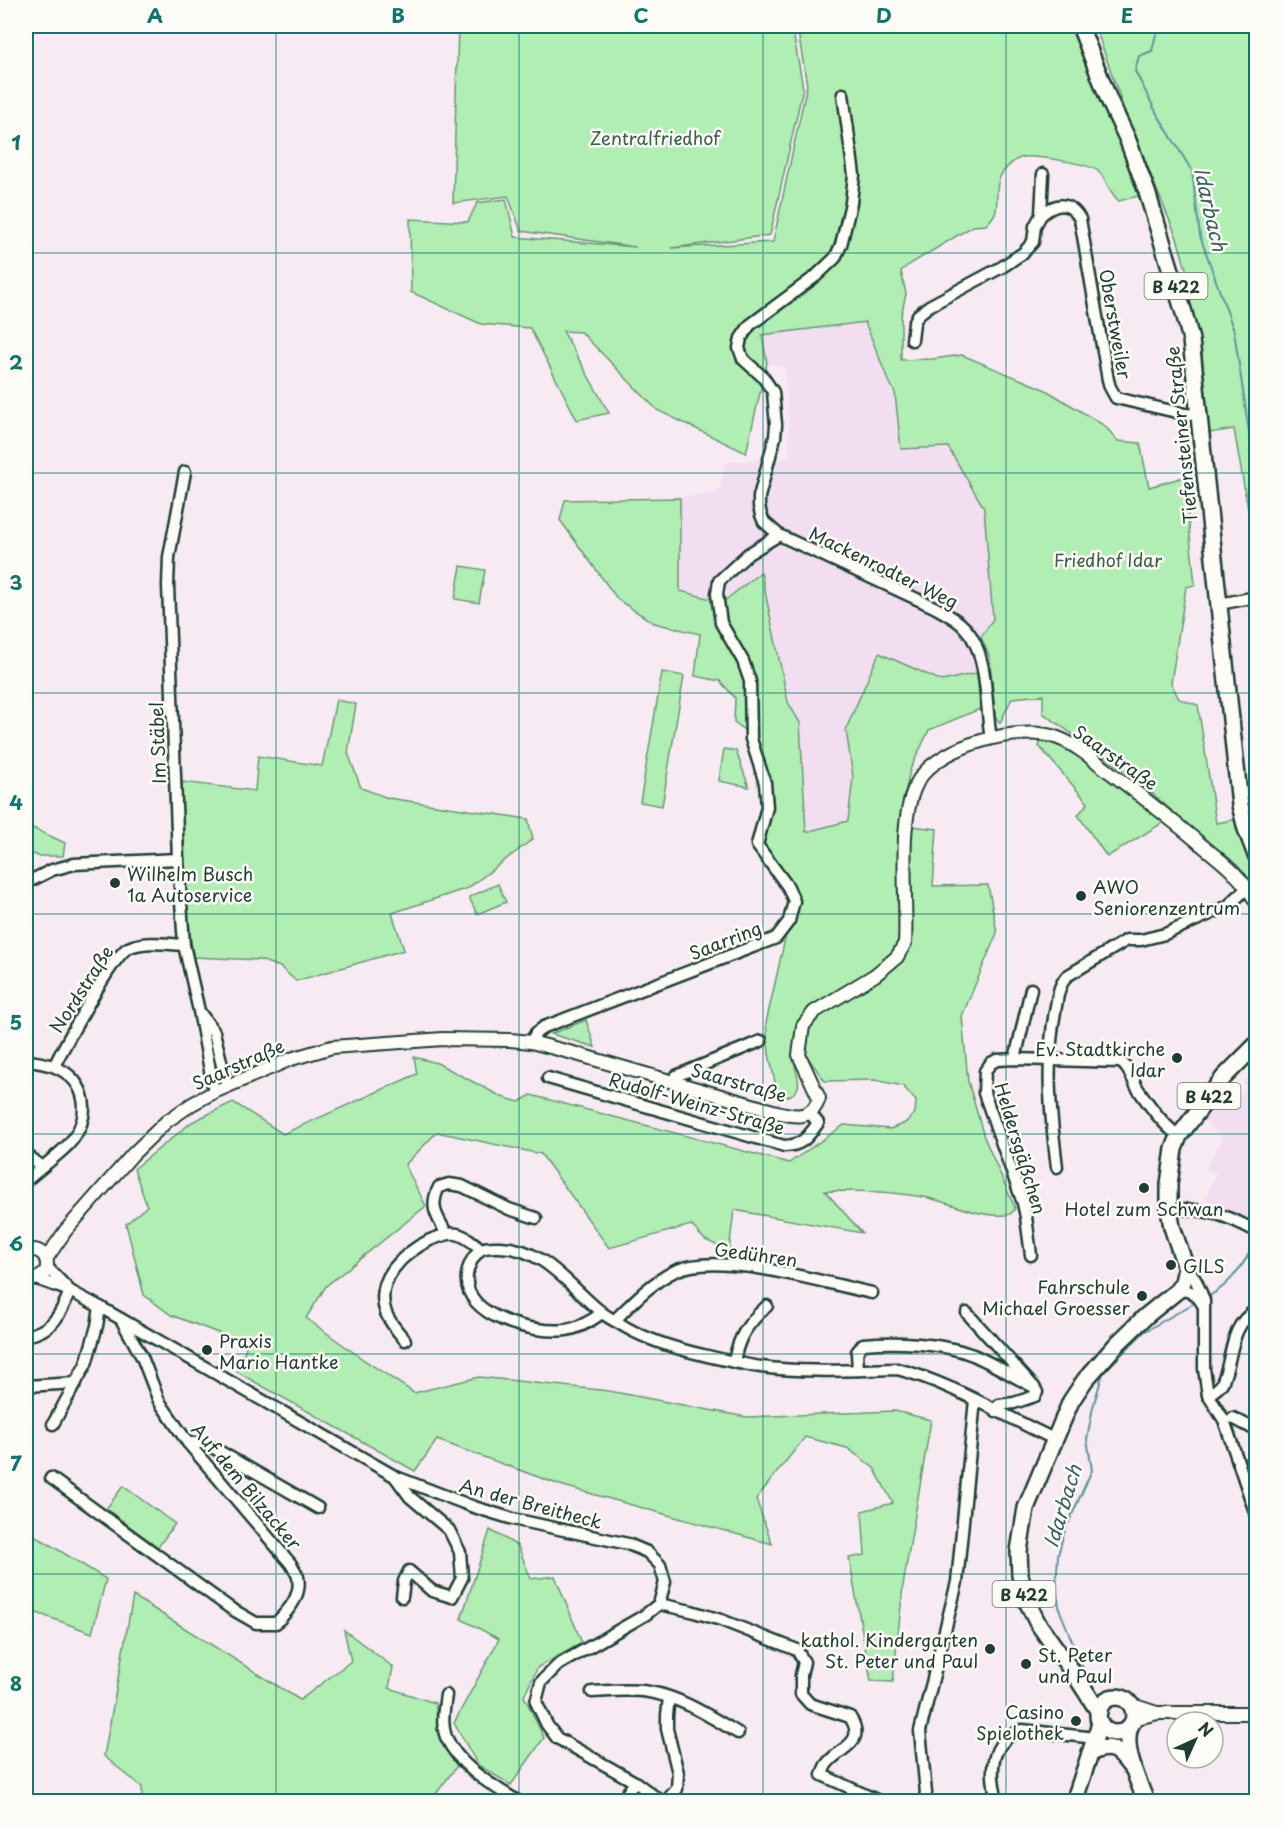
<svg xmlns="http://www.w3.org/2000/svg" width="1282" height="1827" viewBox="0 0 1282 1827" font-family="'Playpen Sans',sans-serif">
  <style>
    .built { fill: #f2def0 }
    .green { fill: #b1eeb4; stroke: #689674; stroke-width: 1.5 }
    .lines { fill: none; stroke-linecap: round; stroke-linejoin: round }
    .stream { stroke: #5c959e; stroke-width: 2 }
    .minor-casing { stroke: #1f3d34; stroke-width: 15 }
    .tertiary-casing { stroke: #1f3d34; stroke-width: 16 }
    .primary-casing { stroke: #1f3d34; stroke-width: 20 }
    .minor { stroke: #fdfcf7; stroke-width: 10 }
    .tertiary { stroke: #fdfcf7; stroke-width: 12 }
    .primary { stroke: #fdfcf7; stroke-width: 15 }
    .grid { fill: none; stroke: #0f766e; stroke-width: 1.5; stroke-opacity: 0.55 }
    .poi-dot { fill: #1f3d34; stroke: #fdfcf7; stroke-width: 2 }
    .labels { text-anchor: middle; dominant-baseline: central; stroke-width: 5; stroke-linejoin: round; paint-order: stroke }
    .shield { fill: #fdfcf7; stroke: #62766e; stroke-width: 1.5 }
    .shield-label { font-size: 16px; font-weight: bold; fill: #1f3d34 }
    .park-label { font-size: 18px; fill: #3c604e; stroke: #fdfcf7 }
    .street-label { font-size: 18px; fill: #1f3d34; stroke: #fdfcf7 }
    .poi-label { font-size: 18px; fill: #1f3d34; stroke: #fdfcf7; text-anchor: start }
    .water-label { font-size: 20px; font-style: italic; fill: #386260; stroke: #fdfcf7 }
    .neatline { fill: none; stroke: #0f766e; stroke-width: 2 }
    .grid-label { font-size: 20px; text-anchor: middle; font-weight: bold; fill: #0f766e }
  </style>
  <rect width="100%" height="100%" fill="#f7eaf3"/>
  <filter id="ink" filterUnits="userSpaceOnUse"><feTurbulence type="fractalNoise" baseFrequency=".0167" numOctaves="2"/><feDisplacementMap in="SourceGraphic" scale="12" xChannelSelector="R" yChannelSelector="G"/><feConvolveMatrix kernelMatrix="1 2 1 2 8 2 1 2 1" color-interpolation-filters="sRGB"/></filter>
  <g filter="url(#ink)">
    <g class="built">
      <polygon points="865,322 887,377 895,393 901,449 948,447 984,508 993,619 971,651 977,673 942,681 846,729 853,777 848,822 805,832 800,723 788,702 761,573 723,602 680,591 680,498 715,492 720,487 724,467 726,462 777,459 790,457 785,368 767,363 762,334"/>
      <polygon points="1256,1079 1256,1226 1215,1203 1205,1200 1216,1173 1206,1168 1223,1138 1201,1118 1221,1092 1226,1097 1237,1101 1245,1090 1244,1080"/>
    </g>
    <g class="green">
      <path d="M458,26H792L803,88L770,235L671,248L773,242L807,85L797,26H1071L1099,96L1142,195L1119,201C1109,193 1106,178 1098,171C1088,163 1037,156 1024,157C1015,158 1004,169 1000,177C995,186 998,199 996,210C995,216 990,220 986,225L973,226L907,266L901,271L906,294L901,316V360L933,359L962,355L1046,390L1105,426L1118,441L1140,443L1149,487L1184,477L1195,585L1186,587L1171,683L1179,699L1198,705L1216,823L1237,819L1256,873V880H1250L1137,780L1043,713V695L1012,698L1000,723L995,716L990,658L981,637L993,619L984,508L948,447L901,449L895,393L887,377L865,322L762,335L767,363L746,453L657,410L581,332L563,331L609,413L577,420L530,328L481,324L411,292L410,219L468,222L477,203L506,199L515,237L636,247L521,231L508,196L453,203Z"/>
      <polygon points="1095,26 1256,26 1256,535 1253,538 1234,429 1209,433 1202,353 1195,322 1184,289 1191,286 1177,238 1129,123"/>
      <path d="M680,498V591L723,602L761,572L788,702L800,723L806,832L848,821L853,777L846,729L879,653L942,681L977,673L980,709L929,730L910,770L901,811L912,826L937,829L933,886L988,885L997,933L962,1016L968,1081L984,1137L1015,1208C1013,1213 1010,1215 1005,1215C979,1218 948,1201 923,1197C890,1191 858,1191 825,1191L862,1233L734,1210L729,1251L705,1240L691,1225L609,1248L541,1154L437,1132L405,1165L426,1206L326,1286L306,1318L364,1360L414,1393L479,1377L609,1391L746,1417L895,1411L931,1420L903,1586L893,1682L871,1681L849,1558L865,1555L862,1511L893,1503L874,1468L847,1448L805,1437L756,1499L772,1544L560,1485L437,1440L415,1471L237,1372L247,1344L171,1315L144,1295L126,1224L147,1206L134,1169L192,1122L233,1102L283,1134L417,1074L414,1057L437,1063L502,1097L519,1102L531,1095L789,1163L844,1125L890,1129L905,1123L915,1113L916,1101L903,1086L875,1080L825,1081L806,1055L796,1049C796,1050 794,1058 794,1059C795,1076 808,1089 785,1098L776,1087L769,1054L766,1023L789,921L797,906L764,851L763,835L770,807L755,739L734,722L735,698L720,681L695,676L700,634L654,623L618,600L560,520L565,500Z"/>
      <polygon points="461,566 485,570 479,603 455,599"/>
      <polygon points="662,672 684,676 662,806 640,802"/>
      <polygon points="336,700 356,704 348,753 361,788 388,798 528,819 533,839 468,888 392,913 404,950 296,981 280,967 260,960 193,957 188,915 185,868 182,848 182,782 255,791 258,756 322,766"/>
      <polygon points="1042,739 1065,744 1124,785 1164,822 1107,857 1078,815 1088,803 1039,746"/>
      <polygon points="724,749 736,751 749,787 719,781"/>
      <polygon points="26,825 65,843 63,856 38,856 26,851"/>
      <polygon points="498,884 506,902 477,914 469,897"/>
      <polygon points="586,1020 595,1047 551,1034"/>
      <polygon points="123,1486 175,1524 158,1547 106,1509"/>
      <polygon points="26,1530 106,1579 92,1633 26,1609"/>
      <polygon points="490,1530 518,1546 531,1579 555,1576 582,1643 538,1667 524,1696 544,1738 511,1785 478,1765 454,1723 499,1639 461,1619"/>
      <polygon points="133,1596 300,1700 351,1661 344,1630 393,1667 389,1688 435,1703 439,1736 457,1766 432,1799 436,1801 142,1801 142,1787 104,1756"/>
    </g>
    <g class="lines">
      <g class="stream">
        <polyline points="1158,26 1152,51 1139,56 1135,71 1156,112 1192,171 1200,236 1234,331 1251,445 1256,450"/>
        <path d="M1207,1297C1230,1286 1247,1261 1256,1239"/>
        <polyline points="1085,1673 1060,1611 1056,1588 1058,1555 1064,1533 1092,1470 1087,1439 1093,1407 1103,1373 1144,1332 1196,1302"/>
      </g>
      <defs>
        <g id="minor">
          <path d="M843,94L854,175L851,203L841,245L835,258L816,276L750,325L741,338L739,348L743,359L763,377L773,392L776,425L775,437L759,497V506L761,515L764,522L779,535L934,607C945,613 957,619 965,628C989,653 985,705 991,739"/>
          <path d="M1041,215C1056,203 1069,200 1080,219L1108,380L1110,387L1116,398L1185,414L1199,415"/>
          <polyline points="912,340 914,323 918,315 929,306 1002,267 1023,253 1033,242 1035,226 1041,215 1043,174"/>
          <polyline points="185,472 169,557 168,585 178,859 184,945 199,1011 214,1092"/>
          <polyline points="1219,604 1256,597"/>
          <polyline points="26,883 52,870 74,864 178,859"/>
          <polyline points="201,1014 214,1032 227,1086"/>
          <polyline points="531,1042 536,1033 544,1027 776,938 789,921 794,901 788,887 757,845 767,807 765,783 751,739 750,681 743,661 721,623 717,594 719,581 748,554 779,535"/>
          <polyline points="1015,1059 1031,989"/>
          <path d="M26,1060C34,1062 44,1063 53,1066C89,1080 93,1118 68,1145C55,1158 39,1169 26,1181"/>
          <path d="M54,1066C64,1047 113,955 128,948C145,940 166,944 184,945"/>
          <path d="M548,1078L784,1146C802,1146 808,1137 818,1123L810,1113"/>
          <polyline points="673,1082 676,1076 761,1041"/>
          <polyline points="26,1154 42,1167"/>
          <path d="M1057,1167C1050,1111 1045,1062 1056,1006C1058,995 1059,985 1067,976L1127,940H1141L1165,934L1228,906L1247,888"/>
          <path d="M1169,1209C1205,1209 1222,1213 1254,1230"/>
          <path d="M447,1234C437,1217 429,1207 439,1187L449,1184L462,1186L509,1209L536,1218"/>
          <path d="M1031,1255L1026,1217L1023,1203L984,1093L985,1071L991,1063L997,1060L1015,1059L1120,1062C1130,1067 1132,1080 1138,1089C1150,1106 1163,1125 1179,1136"/>
          <polyline points="1186,1264 1196,1281 1204,1300 1204,1369 1208,1395 1224,1420 1256,1515"/>
          <polyline points="47,1267 68,1289"/>
          <polyline points="37,1279 70,1291 100,1307 396,1477 474,1507 513,1519 628,1544 647,1552 660,1565 665,1582 659,1604 645,1615 558,1665 541,1682 536,1702 547,1725 557,1738 635,1782 662,1802"/>
          <path d="M1177,1291C1190,1289 1197,1294 1203,1305"/>
          <path d="M602,1313C591,1321 580,1328 566,1330C534,1334 462,1317 467,1275C468,1266 472,1258 479,1251C484,1246 493,1247 500,1247C544,1248 569,1286 600,1311C608,1318 619,1323 627,1328C650,1341 674,1348 699,1354C720,1359 740,1364 761,1367C806,1373 852,1370 897,1369C950,1382 1004,1416 1054,1439"/>
          <polyline points="967,1313 1034,1387 1037,1392 1035,1396 1014,1403 999,1405 996,1411"/>
          <path d="M615,1320C633,1302 652,1282 675,1271C718,1250 825,1283 872,1293"/>
          <path d="M26,1336C53,1330 60,1316 70,1291"/>
          <path d="M405,1340C398,1332 390,1323 386,1313C374,1280 403,1253 430,1240C439,1237 448,1232 457,1234C466,1236 474,1243 481,1249"/>
          <path d="M734,1362C738,1337 748,1323 767,1306"/>
          <path d="M858,1370L857,1352L863,1344C895,1341 943,1343 973,1355C994,1364 1014,1377 1034,1387"/>
          <polyline points="26,1386 76,1383"/>
          <path d="M1208,1395C1212,1392 1220,1388 1222,1383C1234,1357 1228,1327 1256,1310"/>
          <polyline points="1233,1418 1256,1430"/>
          <polyline points="53,1424 86,1364 97,1326 100,1307"/>
          <polyline points="188,1443 205,1443 318,1508"/>
          <path d="M51,1478L230,1608L256,1623H276C288,1611 302,1596 298,1577C297,1573 293,1568 291,1564L188,1443L159,1401L142,1357L121,1319"/>
          <polyline points="396,1478 410,1497 449,1530 460,1552 462,1578 452,1597 432,1591 409,1571 404,1581 402,1597"/>
          <path d="M659,1604L691,1611L721,1620L797,1650L804,1662L801,1675V1694L810,1704L850,1717C868,1745 837,1748 826,1765C824,1768 823,1772 822,1775L881,1802"/>
          <path d="M592,1692C611,1691 630,1689 649,1692C681,1697 711,1717 738,1733"/>
          <path d="M446,1695C444,1709 441,1724 446,1737C460,1768 492,1785 519,1802"/>
          <polyline points="621,1802 635,1782"/>
          <polyline points="665,1802 677,1789 678,1773 667,1729 667,1715 669,1698"/>
          <polyline points="923,1802 926,1793 920,1731 957,1582 975,1400"/>
          <path d="M998,1802C989,1773 989,1741 1022,1730L1096,1738"/>
        </g>
        <g id="tertiary">
          <path d="M26,1251C54,1243 54,1286 26,1278"/>
          <path d="M46,1259L66,1230L133,1154L167,1121L192,1104L214,1092L291,1059L332,1047L443,1039L510,1040L531,1042L573,1053L773,1111C792,1116 812,1122 819,1098L799,1055L803,1026L814,1012L875,975L897,957L905,943C908,899 896,819 918,781C939,745 1021,724 1058,738C1079,746 1097,763 1115,776C1145,799 1175,822 1204,847C1224,863 1244,879 1256,902"/>
          <polyline points="1129,1704 1157,1713"/>
          <polyline points="1133,1719 1158,1713 1256,1713"/>
        </g>
        <g id="primary">
          <polyline points="1080,26 1109,100 1127,138 1147,192 1184,313 1191,340 1240,805 1246,829 1256,855"/>
          <circle cx="1116" cy="1715" r="18"/>
          <polyline points="1099,1712 1079,1681 1037,1622 1025,1597 1020,1575 1019,1551 1026,1508 1071,1401 1085,1380 1117,1344 1146,1316 1177,1291 1183,1282 1186,1268 1172,1227 1169,1209 1169,1184 1174,1149 1179,1136 1224,1077 1256,1045"/>
          <path d="M1130,1726C1122,1750 1138,1779 1146,1802"/>
          <path d="M1090,1753C1111,1743 1117,1749 1130,1766"/>
          <polyline points="1074,1802 1100,1723"/>
        </g>
      </defs>
      <use href="#minor" class="minor-casing"/>
      <use href="#tertiary" class="tertiary-casing"/>
      <use href="#primary" class="primary-casing"/>
      <use href="#minor" class="minor"/>
      <use href="#tertiary" class="tertiary"/>
      <use href="#primary" class="primary"/>
    </g>
  </g>
  <path class="grid" d="M276,26V1802M519,26V1802M763,26V1802M1006,26V1802M26,253H1256M26,473H1256M26,693H1256M26,914H1256M26,1134H1256M26,1354H1256M26,1574H1256"/>
  <g class="poi-dot">
    <circle cx="115" cy="883" r="6"/>
    <circle cx="1081" cy="896" r="6"/>
    <circle cx="1177" cy="1058" r="6"/>
    <circle cx="1144" cy="1188" r="6"/>
    <circle cx="1171" cy="1265" r="6"/>
    <circle cx="1142" cy="1296" r="6"/>
    <circle cx="207" cy="1350" r="6"/>
    <circle cx="990" cy="1649" r="6"/>
    <circle cx="1026" cy="1664" r="6"/>
    <circle cx="1076" cy="1721" r="6"/>
  </g>
  <g class="labels">
    <g class="shield">
      <rect x="1144.5" y="273" width="63" height="26" rx="4.5"/>
      <rect x="1177.5" y="1083" width="63" height="26" rx="4.5"/>
      <rect x="992.5" y="1581" width="63" height="26" rx="4.5"/>
    </g>
    <g class="shield-label">
      <text x="1176" y="286">B 422</text>
      <text x="1209" y="1096">B 422</text>
      <text x="1024" y="1594">B 422</text>
    </g>
    <g class="park-label">
      <text x="655" y="137">Zentralfriedhof</text>
      <text x="1108" y="559">Friedhof Idar</text>
    </g>
    <g class="street-label">
      <text transform="translate(1116 324) rotate(80)">Oberstweiler</text>
      <text transform="translate(1181 435) rotate(-96)">Tiefensteiner Straße</text>
      <text transform="translate(884 567) rotate(26)">Mackenrodter Weg</text>
      <text transform="translate(157 743) rotate(-92)">Im Stäbel</text>
      <text transform="translate(1116 757) rotate(35)">Saarstraße</text>
      <text transform="translate(725 940) rotate(-21)">Saarring</text>
      <text transform="translate(81 989) rotate(-57)">Nordstraße</text>
      <text transform="translate(238 1064) rotate(-24)">Saarstraße</text>
      <text transform="translate(739 1082) rotate(16)">Saarstraße</text>
      <text transform="translate(697 1103) rotate(16)">Rudolf-Weinz-Straße</text>
      <text transform="translate(1021 1148) rotate(73)">Heldersgäßchen</text>
      <text transform="translate(756 1254) rotate(8)">Gedühren</text>
      <text transform="translate(247 1486) rotate(50)">Auf dem Bilzacker</text>
      <text transform="translate(531 1503) rotate(15)">An der Breitheck</text>
    </g>
    <g class="poi-label">
      <text x="127" y="873">Wilhelm Busch<tspan x="127" dy="21">1a Autoservice</tspan></text>
      <text x="1093" y="886">AWO<tspan x="1093" dy="21">Seniorenzentrum</tspan></text>
      <text x="1165" y="1048" text-anchor="end">Ev. Stadtkirche<tspan x="1165" dy="21">Idar</tspan></text>
      <text x="1144" y="1208" text-anchor="middle">Hotel zum Schwan</text>
      <text x="1183" y="1265">GILS</text>
      <text x="1130" y="1286" text-anchor="end">Fahrschule<tspan x="1130" dy="21">Michael Groesser</tspan></text>
      <text x="219" y="1340">Praxis<tspan x="219" dy="21">Mario Hantke</tspan></text>
      <text x="978" y="1639" text-anchor="end">kathol. Kindergarten<tspan x="978" dy="21">St. Peter und Paul</tspan></text>
      <text x="1038" y="1654">St. Peter<tspan x="1038" dy="21">und Paul</tspan></text>
      <text x="1064" y="1711" text-anchor="end">Casino<tspan x="1064" dy="21">Spielothek</tspan></text>
    </g>
    <g class="water-label">
      <text transform="translate(1211 209) rotate(77)">Idarbach</text>
      <text transform="translate(1062 1506) rotate(-73)">Idarbach</text>
    </g>
  </g>
  <rect width="1282" height="1827" fill="none" stroke="#fdfcf7" stroke-width="66"/>
  <g transform="translate(1195 1740) rotate(45)"><circle r="28" fill="#fdfcf7" stroke="#a4b0a9" stroke-width="1.5"/>
  <path d="M0-4.5L10 22L0 15L-10 22Z" fill="#1f3d34"/>
  <text y="-9" font-size="16" font-weight="bold" text-anchor="middle" fill="#1f3d34">N</text>
  </g>
  <rect x="33" y="33" width="1216" height="1761" class="neatline"/>
  <g class="grid-label">
    <text x="155" y="23">A</text>
    <text x="398" y="23">B</text>
    <text x="641" y="23">C</text>
    <text x="884" y="23">D</text>
    <text x="1127" y="23">E</text>
    <text x="16" y="150">1</text>
    <text x="16" y="370">2</text>
    <text x="16" y="590">3</text>
    <text x="16" y="810">4</text>
    <text x="16" y="1030">5</text>
    <text x="16" y="1251">6</text>
    <text x="16" y="1471">7</text>
    <text x="16" y="1691">8</text>
  </g>
</svg>
